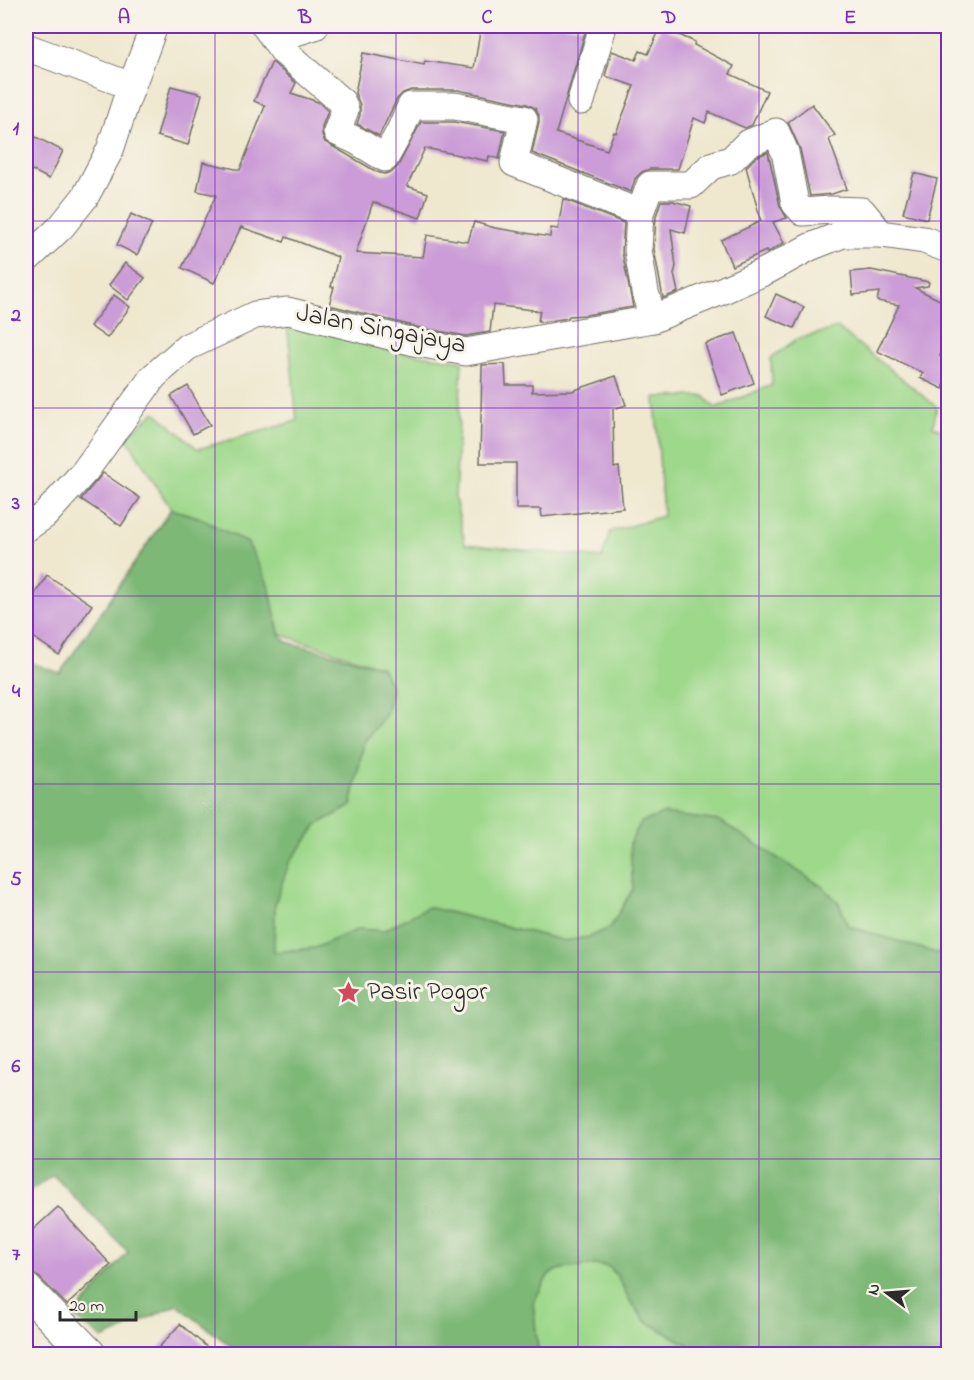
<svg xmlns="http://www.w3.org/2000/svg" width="974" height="1380" viewBox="0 0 974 1380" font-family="'Indie Flower',sans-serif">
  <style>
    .green { fill: #9ed88b; stroke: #64825b; stroke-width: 1.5 }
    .forest { fill: #7eb877; stroke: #547251; stroke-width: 1.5 }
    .building { fill: #cb9cd7 }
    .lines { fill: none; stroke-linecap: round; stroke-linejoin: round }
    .minor-casing { stroke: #706d64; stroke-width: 29 }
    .major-casing { stroke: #706d64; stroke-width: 35 }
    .minor { stroke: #fff; stroke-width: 27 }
    .major { stroke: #fff; stroke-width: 33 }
    .grid { fill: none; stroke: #7b2cbf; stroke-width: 1.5; stroke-opacity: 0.55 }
    .labels { text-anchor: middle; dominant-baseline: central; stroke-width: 6; stroke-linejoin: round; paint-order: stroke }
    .street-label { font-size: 26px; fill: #2b2b2b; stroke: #f7f3e8 }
    .poi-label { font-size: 26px; fill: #2b2b2b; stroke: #f7f3e8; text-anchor: start }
    .neatline { fill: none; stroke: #7b2cbf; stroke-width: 2 }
    .grid-label { font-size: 20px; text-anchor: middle; font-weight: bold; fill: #7b2cbf }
  </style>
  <rect width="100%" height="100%" fill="#f7f3e8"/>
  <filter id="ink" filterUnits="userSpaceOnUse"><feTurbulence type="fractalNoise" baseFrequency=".0167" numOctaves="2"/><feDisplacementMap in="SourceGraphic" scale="12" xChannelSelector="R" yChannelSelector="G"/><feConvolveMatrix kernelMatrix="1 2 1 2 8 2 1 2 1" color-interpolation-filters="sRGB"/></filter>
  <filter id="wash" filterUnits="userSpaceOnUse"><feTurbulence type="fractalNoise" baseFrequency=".008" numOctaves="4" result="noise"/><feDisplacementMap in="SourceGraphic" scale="24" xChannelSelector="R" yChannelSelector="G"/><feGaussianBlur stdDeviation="1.35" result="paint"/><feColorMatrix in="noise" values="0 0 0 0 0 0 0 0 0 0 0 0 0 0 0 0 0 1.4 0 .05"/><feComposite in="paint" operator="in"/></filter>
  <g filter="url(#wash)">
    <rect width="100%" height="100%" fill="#efe8cf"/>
    <g class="green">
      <polygon points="287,321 385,350 462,361 455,498 465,544 602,558 610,532 663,516 655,397 704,396 715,408 772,385 771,358 797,339 838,328 937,407 933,426 948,434 948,950 936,953 848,926 839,903 630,843 633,889 610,928 589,937 565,941 428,907 383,931 359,929 315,948 274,952 275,903 289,863 318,824 351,806 364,742 386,714 382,667 279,634 269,586 198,517 171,509 126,437 155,412 198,449 297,421"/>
      <polygon points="597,1265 609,1267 618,1277 629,1299 645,1321 705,1354 536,1354 538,1351 533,1303 549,1274 561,1269"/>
    </g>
    <polygon class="forest" points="171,509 198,517 248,543 269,586 279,634 287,642 382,667 392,689 386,714 364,742 351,806 318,824 289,863 275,903 274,952 315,948 359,929 383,931 428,907 565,941 589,937 610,928 633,889 630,843 641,822 663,814 720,821 823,887 839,903 848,926 936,953 948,950 948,1354 705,1354 645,1321 629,1299 618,1277 609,1267 597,1265 561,1269 549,1274 533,1303 538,1351 536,1354 241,1354 177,1305 103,1339 73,1316 128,1252 53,1175 26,1194 26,661 60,673"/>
    <g id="blocks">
      <g class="building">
        <polygon points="481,26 587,26 556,133 607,150 614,132 616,133 634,86 605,76 612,51 636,60 640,51 648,54 661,27 695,42 694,45 734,66 730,74 767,91 752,125 745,128 709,112 705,123 694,118 678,169 650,169 642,172 635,179 631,192 532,153 539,122 539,115 535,108 527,104 458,90 411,90 403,93 397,99 379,136 357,124 360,115 360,105 355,93 363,53 424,65 425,61 474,68"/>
        <polygon points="272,62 296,83 291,93 318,102 328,111 322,127 322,135 325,142 377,172 384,174 392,172 398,166 421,122 454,122 505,131 499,159 489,156 488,161 425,148 407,186 428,193 420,218 373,202 356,253 423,257 427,235 468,242 474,222 495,228 550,237 551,228 558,229 563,199 624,223 622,252 633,307 586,315 569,316 568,318 543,322 538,321 540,311 493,305 490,332 466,336 421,328 329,305 334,287 331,287 338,257 286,237 284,242 241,227 214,283 182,268 216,195 197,191 203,162 240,170 265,106 254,101"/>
        <polygon points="171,86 202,94 188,145 157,136"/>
        <polygon points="812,104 835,135 829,139 847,189 832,194 810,196 800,149 788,122"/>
        <polygon points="26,132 63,151 49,179 26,167"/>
        <polygon points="768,152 780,206 787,218 773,222 784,243 767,253 766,251 732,266 721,240 761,221 746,167 756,157"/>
        <polygon points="914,173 937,179 927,219 903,213"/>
        <polygon points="661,201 673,201 691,206 685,233 671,229 676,266 674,274 678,292 663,298 654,249 656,216"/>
        <polygon points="131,214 152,224 137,255 117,245"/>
        <polygon points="125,263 145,278 128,300 109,285"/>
        <polygon points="871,270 929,282 928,286 915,288 948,304 948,338 940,356 948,361 948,376 943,389 920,378 923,373 877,351 899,305 877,301 879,292 853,295 851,272"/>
        <polygon points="776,294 804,307 794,328 766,316"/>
        <polygon points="114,295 130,307 107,338 90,326"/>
        <polygon points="736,333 754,383 722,395 705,344"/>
        <polygon points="505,364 506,385 532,385 532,392 572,391 616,376 626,405 613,409 614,468 619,467 623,508 542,517 541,509 516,509 516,463 480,463 482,365"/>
        <polygon points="188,386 210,425 193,434 171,396"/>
        <polygon points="103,473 140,498 121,526 81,499"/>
        <polygon points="47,575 92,605 59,655 26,632 26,607"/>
        <polygon points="58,1207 111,1265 67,1305 39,1277 26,1271 26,1236"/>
        <polygon points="180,1324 215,1354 153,1354"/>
      </g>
    </g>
  </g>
  <g filter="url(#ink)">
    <use href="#blocks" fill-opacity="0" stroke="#706d64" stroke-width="1.5"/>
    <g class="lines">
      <defs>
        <g id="minor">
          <polyline points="265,26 284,52 342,102 345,110 337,132 357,141 385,158 399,133 411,106 455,106 524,119 514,163 640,213 650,185 691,185 711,166 731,160 747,144 776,132 785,152 795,203 803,212 830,210 862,211 881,234"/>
          <polyline points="274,39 315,26"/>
          <polyline points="26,47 131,86"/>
          <polyline points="581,101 603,26"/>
          <polyline points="640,213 638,250 645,292 653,319"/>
          <polyline points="26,260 61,227 85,197 110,150 125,104 154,26"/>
          <polyline points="26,528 45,515 85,471 153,377 187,347 255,315 288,311 418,343 466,352 653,319 719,292 768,270 810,247 843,234 881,234 924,240 948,249"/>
        </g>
        <polyline id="major" points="26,1290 89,1354"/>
      </defs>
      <use href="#minor" class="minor-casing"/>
      <use href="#major" class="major-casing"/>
      <use href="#minor" class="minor"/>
      <use href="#major" class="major"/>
    </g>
  </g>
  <path class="grid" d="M215,26V1354M396,26V1354M578,26V1354M759,26V1354M26,221H948M26,408H948M26,596H948M26,784H948M26,972H948M26,1159H948"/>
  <defs>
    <symbol id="sight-bare" viewBox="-9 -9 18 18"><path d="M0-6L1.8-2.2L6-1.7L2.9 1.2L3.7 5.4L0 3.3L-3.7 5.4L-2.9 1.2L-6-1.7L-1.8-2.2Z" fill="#d1495b" stroke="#f7f3e8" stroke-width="2.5" paint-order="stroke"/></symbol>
  </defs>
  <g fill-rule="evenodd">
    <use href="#sight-bare" x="332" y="976" width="33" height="33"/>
  </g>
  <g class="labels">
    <g class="street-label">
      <text transform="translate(381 330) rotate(11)">Jalan Singajaya</text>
    </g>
    <g class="poi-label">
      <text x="367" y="993">Pasir Pogor</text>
    </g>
  </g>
  <rect width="974" height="1380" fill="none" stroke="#f7f3e8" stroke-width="66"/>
  <g transform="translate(887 1293) rotate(286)" stroke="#f7f3e8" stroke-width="4.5" paint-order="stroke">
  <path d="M0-4.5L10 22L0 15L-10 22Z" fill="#2b2b2b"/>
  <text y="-9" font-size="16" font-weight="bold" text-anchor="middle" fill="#2b2b2b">N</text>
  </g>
  <path d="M60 1311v9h76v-9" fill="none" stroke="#2b2b2b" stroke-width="3"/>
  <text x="69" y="1311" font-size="18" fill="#2b2b2b" stroke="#f7f3e8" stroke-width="4.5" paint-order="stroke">20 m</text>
  <rect x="33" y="33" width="908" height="1314" class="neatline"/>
  <g class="grid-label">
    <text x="124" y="23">A</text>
    <text x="305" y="23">B</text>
    <text x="487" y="23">C</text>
    <text x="669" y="23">D</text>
    <text x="850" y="23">E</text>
    <text x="16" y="134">1</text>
    <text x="16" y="321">2</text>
    <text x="16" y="509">3</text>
    <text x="16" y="697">4</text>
    <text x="16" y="885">5</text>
    <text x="16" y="1072">6</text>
    <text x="16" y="1260">7</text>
  </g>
</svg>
